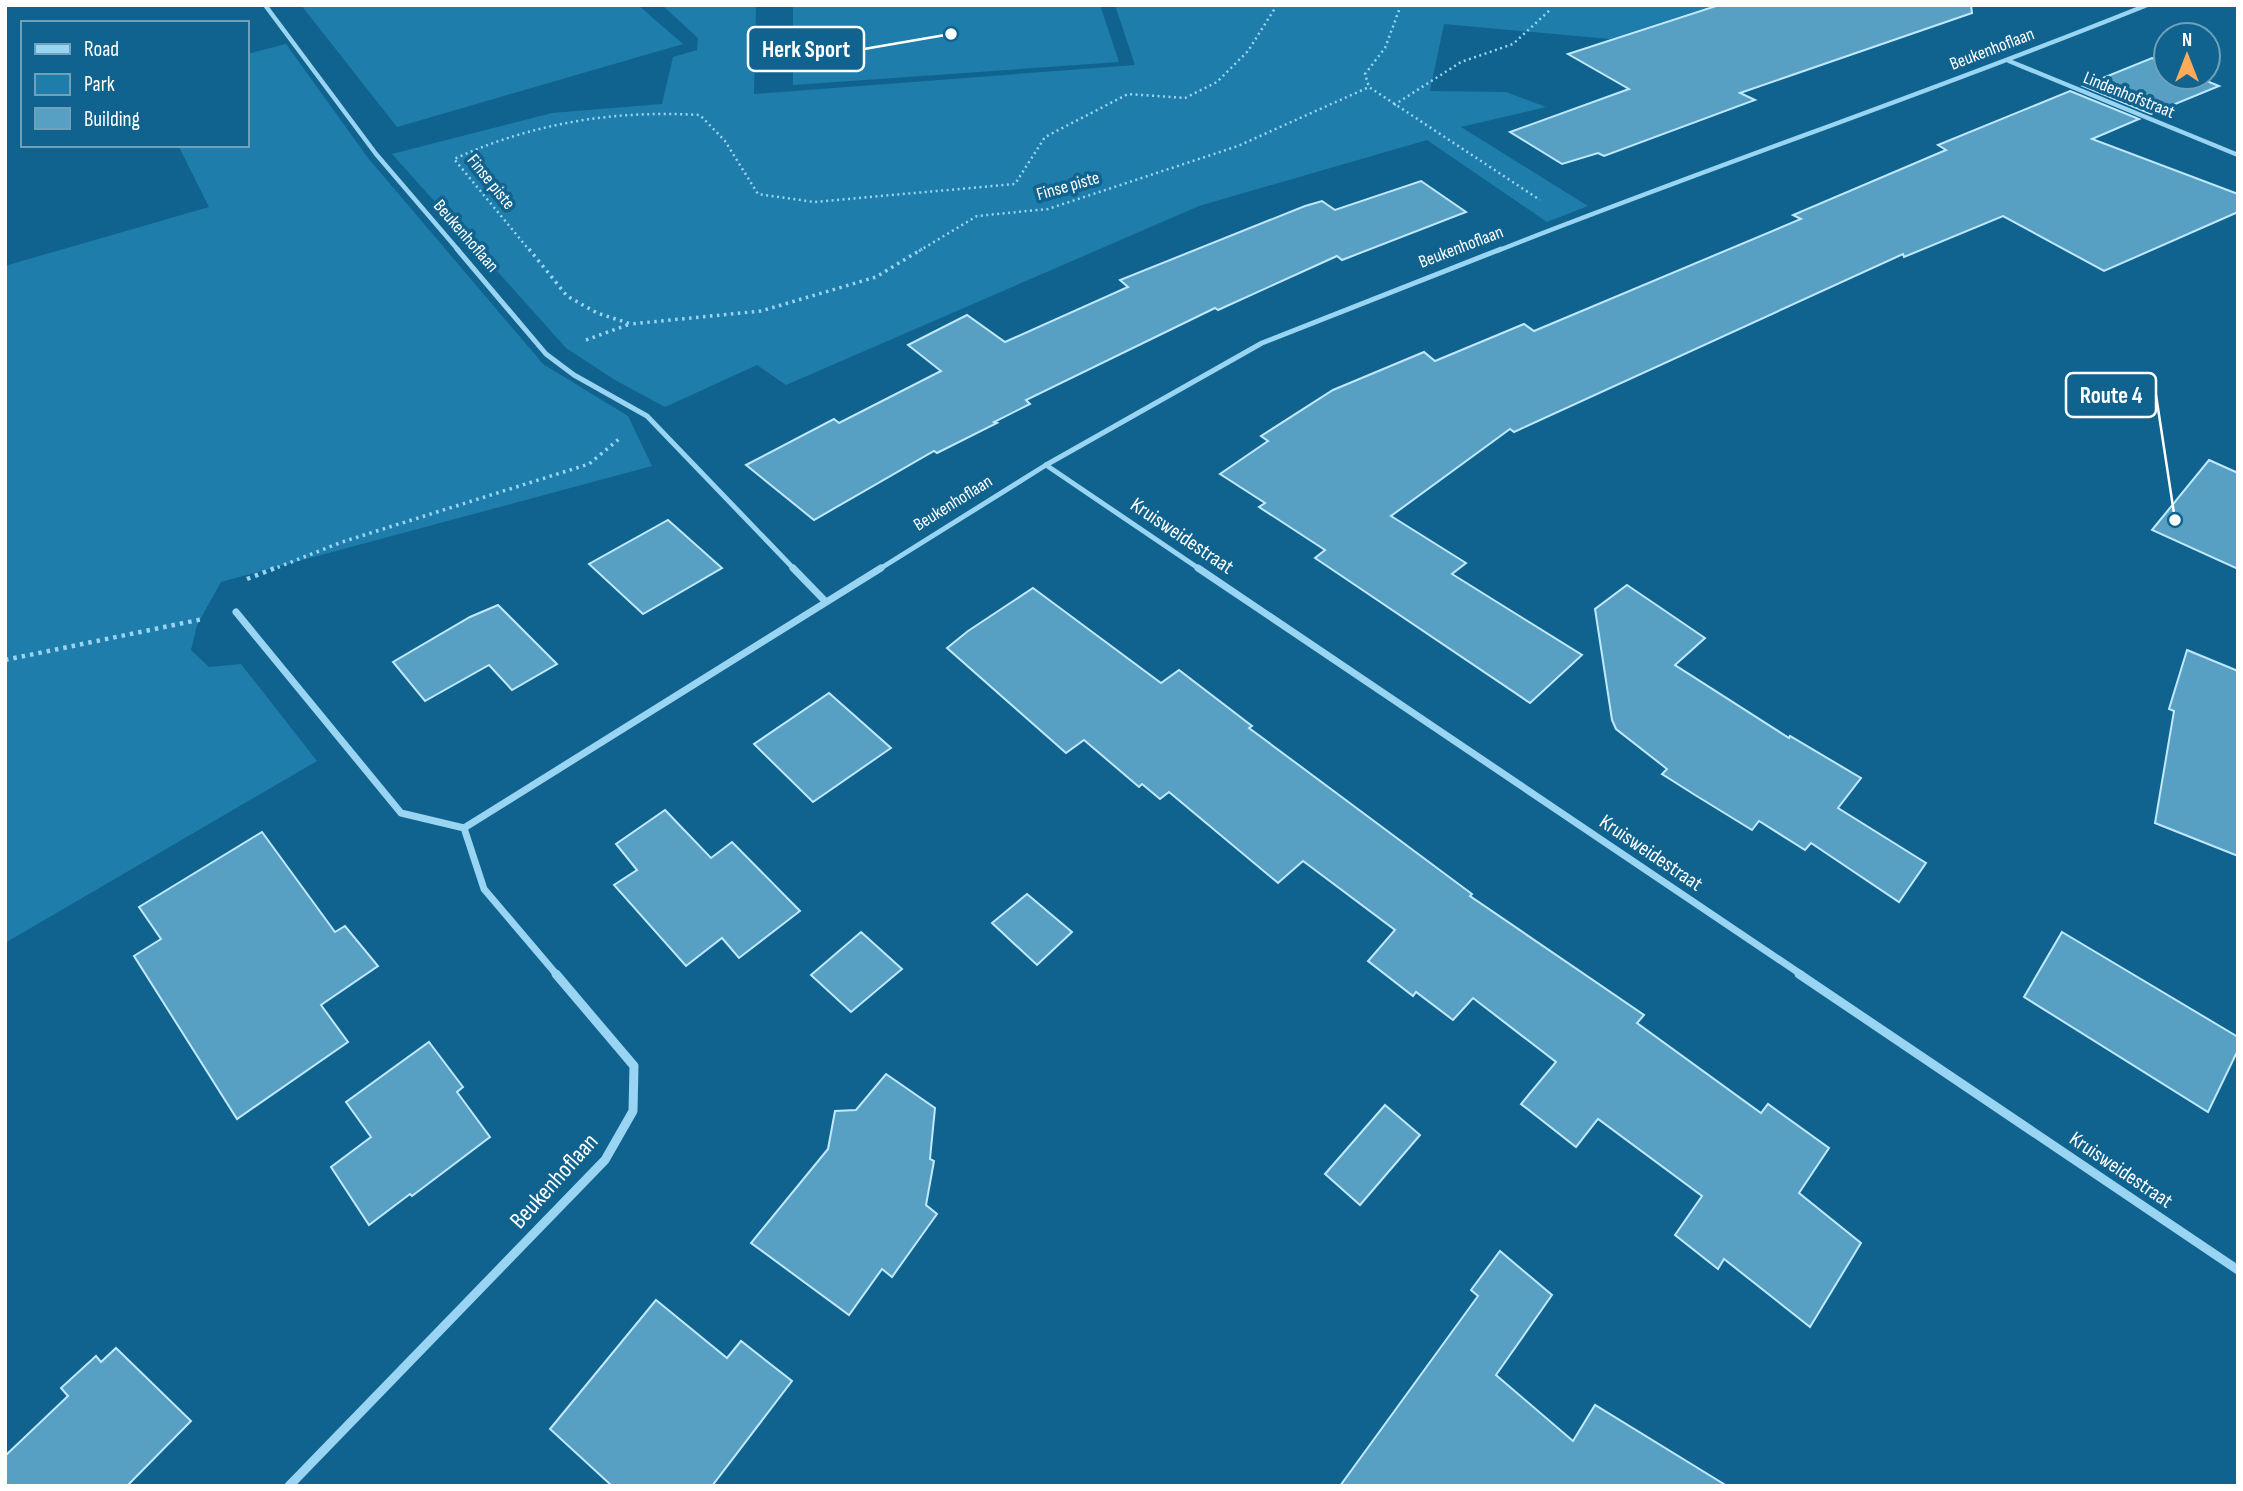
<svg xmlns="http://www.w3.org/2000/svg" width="2243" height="1491" viewBox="0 0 2243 1491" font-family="'Sofia Sans Condensed',sans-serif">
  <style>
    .green { fill: #1f7dab }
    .building { fill: #58a0c3; stroke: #c0e9fd; stroke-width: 2 }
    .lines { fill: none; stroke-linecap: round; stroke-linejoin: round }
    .path-far2 { stroke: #99d5f2; stroke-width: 2.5; stroke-dasharray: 2 3.5; stroke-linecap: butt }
    .path-far1 { stroke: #99d5f2; stroke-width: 3.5; stroke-dasharray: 2.5 4.5; stroke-linecap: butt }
    .path { stroke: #99d5f2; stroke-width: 4.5; stroke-dasharray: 3.5 5; stroke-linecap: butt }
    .minor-far3 { stroke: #99d5f2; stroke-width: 4.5 }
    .minor-far2 { stroke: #99d5f2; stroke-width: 5 }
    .minor-far1 { stroke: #99d5f2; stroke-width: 7 }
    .minor { stroke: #99d5f2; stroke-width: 9 }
    .labels { text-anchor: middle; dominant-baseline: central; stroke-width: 7; stroke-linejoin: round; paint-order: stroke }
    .far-street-label { font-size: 18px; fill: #fff; stroke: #10638e }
    .street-label { font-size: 21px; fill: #fff; stroke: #10638e }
    .near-street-label { font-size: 24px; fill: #fff; stroke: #10638e }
    .leader { fill: none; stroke: #fff; stroke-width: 2.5 }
    .callout-dot { fill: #fff; stroke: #10638e; stroke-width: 2.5 }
    .callout { fill: #10638e; stroke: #fff; stroke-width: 2.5 }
    .callout-label { font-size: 23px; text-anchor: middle; font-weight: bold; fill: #fff }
  </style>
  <rect width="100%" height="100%" fill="#10638e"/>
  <g class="green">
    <polygon points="301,5 638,5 683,44 397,127"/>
    <polygon points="662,5 756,5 754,94 1135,65 1115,5 1715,5 1610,39 1444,24 1430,91 1506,92 1546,107 1461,127 1588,206 1547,222 1427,140 1199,206 786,385 757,365 665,407 615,380 566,348 392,154 552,113 662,104 673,57 697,50 698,38"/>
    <polygon points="793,5 1100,5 1119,62 793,85"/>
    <polygon points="286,44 368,158 543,364 628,416 652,466 221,582 197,625 191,650 209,667 241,664 317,761 5,943 5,266 209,207 178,145 247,145 247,54"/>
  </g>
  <g class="building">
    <polygon points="1719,5 1971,5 1972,13 1740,93 1755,100 1604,156 1598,153 1562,164 1510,132 1629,89 1568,54"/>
    <polygon points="2152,58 2166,64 2166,77 2197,77 2219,86 2151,114 2083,86"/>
    <polygon points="2070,91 2139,119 2092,139 2238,194 2238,212 2104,271 2003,216 1904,257 1903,254 1514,432 1510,429 1391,516 1466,563 1452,574 1582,655 1530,703 1315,558 1325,550 1259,507 1265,503 1220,474 1268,441 1261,436 1333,390 1424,352 1435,361 1524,324 1534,331 1801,219 1793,215 1946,150 1938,145"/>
    <polygon points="1421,181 1466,212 1342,260 1337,256 1218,310 1215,308 1026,400 1030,404 994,422 997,423 937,453 934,451 814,520 746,465 834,419 839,423 941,371 908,345 967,315 1005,342 1128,287 1120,280 1305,206 1322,201 1335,210"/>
    <polygon points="2209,460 2238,473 2238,569 2152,530"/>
    <polygon points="668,520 722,568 643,614 589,564"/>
    <polygon points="1627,585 1705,638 1675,665 1789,738 1790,736 1861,778 1838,808 1926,863 1899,902 1811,843 1805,850 1759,821 1752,830 1695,795 1662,774 1667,769 1616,729 1612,720 1595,609"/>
    <polygon points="1033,588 1161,683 1179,670 1252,726 1249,728 1472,894 1470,896 1644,1015 1637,1023 1761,1113 1768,1104 1829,1148 1799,1193 1861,1243 1810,1327 1724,1259 1718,1269 1675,1235 1702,1196 1598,1119 1576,1147 1521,1104 1556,1062 1473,998 1453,1020 1416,992 1413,996 1368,961 1395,930 1303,861 1278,883 1169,792 1160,799 1142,784 1139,787 1084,740 1066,753 947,648 968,631"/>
    <polygon points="498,605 557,664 512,690 489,665 425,701 393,662 470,617"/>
    <polygon points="2187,650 2238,671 2238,856 2155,823 2174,711 2169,709"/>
    <polygon points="829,693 891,748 813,802 754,744"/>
    <polygon points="665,810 711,858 732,842 800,911 739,958 722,938 686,966 614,885 637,870 616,844"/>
    <polygon points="262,832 335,932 345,926 378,966 321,1005 348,1042 237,1119 134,956 161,939 139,907"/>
    <polygon points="1027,894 1072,932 1037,965 992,923"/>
    <polygon points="861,932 902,969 851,1012 811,975"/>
    <polygon points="2062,932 2238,1037 2238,1050 2208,1112 2024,997"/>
    <polygon points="429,1042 463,1087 457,1092 490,1137 412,1196 410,1194 369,1225 331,1167 371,1137 346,1102"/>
    <polygon points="886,1074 935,1108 930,1159 934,1161 926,1205 937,1214 892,1277 882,1269 849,1315 751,1243 828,1149 835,1111 856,1110"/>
    <polygon points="1385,1105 1420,1135 1360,1205 1325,1174"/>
    <polygon points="1500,1251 1552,1295 1496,1375 1573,1441 1595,1405 1727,1486 1340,1486 1478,1296 1471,1290"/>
    <polygon points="656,1300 727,1358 741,1341 792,1381 712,1486 612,1486 550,1429"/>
    <polygon points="116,1348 191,1421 127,1486 5,1486 5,1456 68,1396 61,1388 96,1356 101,1362"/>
  </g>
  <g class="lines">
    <g class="path-far2">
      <polyline points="1401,5 1385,48 1365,74 1369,87 1540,200"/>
      <polyline points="1394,105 1461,62 1513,44 1550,10"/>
      <path d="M530,251L454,159C533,123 613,110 700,115L725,141L758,194L814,202L1015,184L1045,137L1128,94L1185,98L1217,82L1248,51L1277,5"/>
      <polyline points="919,251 977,216 1048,209 1238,146 1369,87"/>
    </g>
    <g class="path-far1">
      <polyline points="529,249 567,296 597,313 631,324 761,311 876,277 922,249"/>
      <polyline points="586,340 630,324"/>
      <polyline points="271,570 342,542 589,464 619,439"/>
    </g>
    <g class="path">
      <polyline points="247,579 275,568"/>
      <polyline points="5,660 203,619"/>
    </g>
    <g class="minor-far3">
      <polyline points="265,5 376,154 459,251"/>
      <polyline points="2009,61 2238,155"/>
      <path d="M1497,251C1712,166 1932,92 2147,5"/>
    </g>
    <g class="minor-far2">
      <polyline points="457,249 546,354 574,375 647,416 795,570"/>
      <polyline points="1046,465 1201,570"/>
      <polyline points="878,570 1046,465 1262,343 1501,249"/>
    </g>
    <g class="minor-far1">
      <polyline points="793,568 825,601"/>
      <polyline points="1198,568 1802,975"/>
      <polyline points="236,612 401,813 464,828 484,889 557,975"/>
      <polyline points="464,828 881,568"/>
    </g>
    <g class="minor">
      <polyline points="1799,974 2238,1270"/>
      <polyline points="289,1486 605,1160 633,1111 634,1066 556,974"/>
    </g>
  </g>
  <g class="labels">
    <g class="far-street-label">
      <text transform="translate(1992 49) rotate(-21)">Beukenhoflaan</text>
      <text transform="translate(2129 95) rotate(22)">Lindenhofstraat</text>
      <text transform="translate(491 182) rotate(51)">Finse piste</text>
      <text transform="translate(1068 186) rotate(-16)">Finse piste</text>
      <text transform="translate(466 236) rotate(49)">Beukenhoflaan</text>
      <text transform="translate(1461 247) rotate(-21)">Beukenhoflaan</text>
      <text transform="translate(953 503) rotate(-32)">Beukenhoflaan</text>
    </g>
    <g class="street-label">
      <text transform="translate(1182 536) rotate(34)">Kruisweidestraat</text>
      <text transform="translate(1651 853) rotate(34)">Kruisweidestraat</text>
      <text transform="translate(2121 1170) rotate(34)">Kruisweidestraat</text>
    </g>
    <g class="near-street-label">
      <text transform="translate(554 1181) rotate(-48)">Beukenhoflaan</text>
    </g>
  </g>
  <path class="leader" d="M951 34L864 49M2175 520L2156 395"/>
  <g class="callout-dot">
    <circle cx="951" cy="34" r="7"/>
    <circle cx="2175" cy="520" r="7"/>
  </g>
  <g class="callout">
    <rect x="748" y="27" width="116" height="44" rx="7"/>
    <rect x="2066" y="373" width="90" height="44" rx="7"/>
  </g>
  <g class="callout-label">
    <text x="806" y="57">Herk Sport</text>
    <text x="2111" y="403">Route 4</text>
  </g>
  <rect width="2243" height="1491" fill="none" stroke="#ffffff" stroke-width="14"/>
  <rect x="21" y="21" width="228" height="126" fill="#10638e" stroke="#70a1bb" stroke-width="2"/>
  <rect x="35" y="44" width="35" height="10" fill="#99d5f2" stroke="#70a1bb" stroke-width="2"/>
  <text x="84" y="56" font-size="21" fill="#ffffff">Road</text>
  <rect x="35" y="74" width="35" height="21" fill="#1f7dab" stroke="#70a1bb" stroke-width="2"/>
  <text x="84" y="91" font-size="21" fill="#ffffff">Park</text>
  <rect x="35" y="108" width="35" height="21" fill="#58a0c3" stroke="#70a1bb" stroke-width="2"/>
  <text x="84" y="126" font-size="21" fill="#ffffff">Building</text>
  <g transform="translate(2187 56)"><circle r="33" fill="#10638e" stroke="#70a1bb" stroke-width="2"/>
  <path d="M0-5L12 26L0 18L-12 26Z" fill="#ffab5a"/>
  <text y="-10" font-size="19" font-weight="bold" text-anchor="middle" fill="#ffffff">N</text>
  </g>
</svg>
